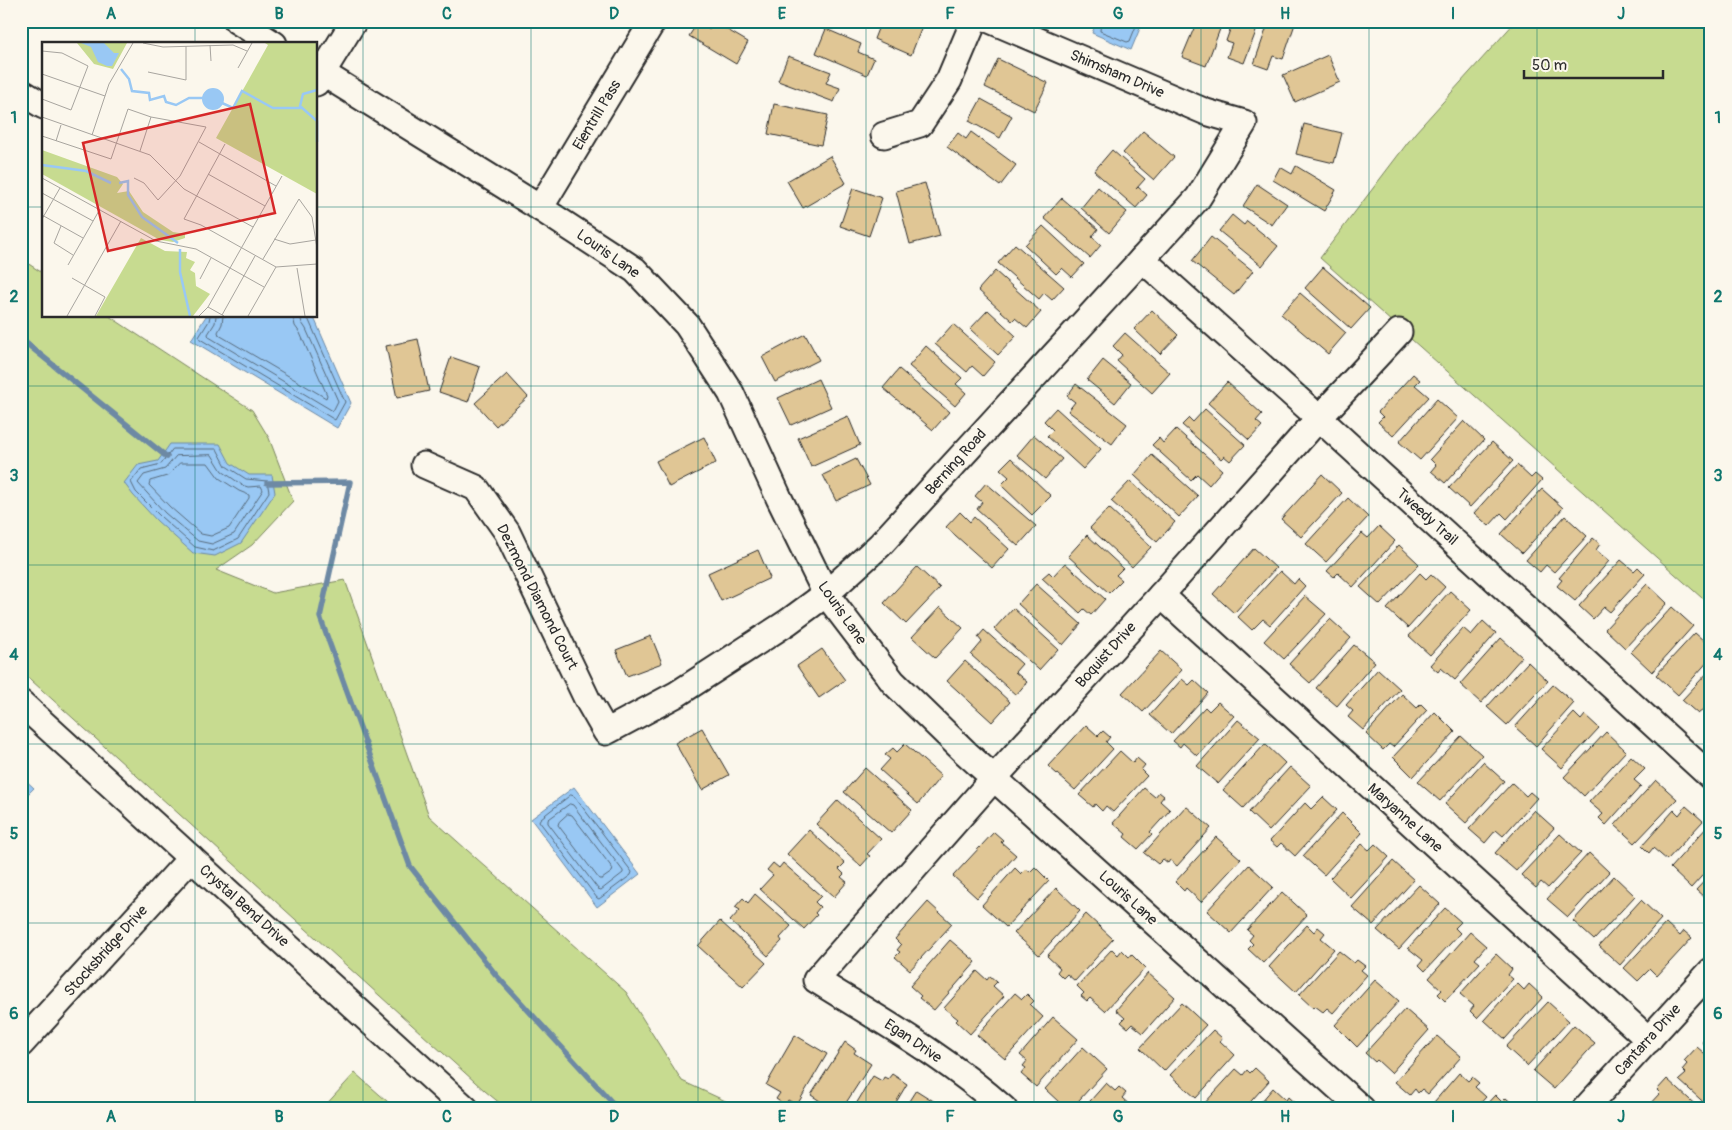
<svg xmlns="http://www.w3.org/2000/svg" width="1732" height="1130" viewBox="0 0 1732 1130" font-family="Pangolin,sans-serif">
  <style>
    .green { fill: #c7db90; stroke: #79835e }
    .water { fill: #99c8f4; stroke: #6d89a4 }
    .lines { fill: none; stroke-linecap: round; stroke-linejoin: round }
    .shore { stroke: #576a7b; stroke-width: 1 }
    .stream { stroke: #6d89a4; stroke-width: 5.5 }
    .building { fill: #e0c695; stroke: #2b2b2b }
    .minor-casing { stroke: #2b2b2b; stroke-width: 29 }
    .minor { stroke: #fbf7ec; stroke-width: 25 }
    .grid { fill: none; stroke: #0f766e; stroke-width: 1; stroke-opacity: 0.55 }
    .labels { text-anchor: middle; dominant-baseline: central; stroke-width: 5; stroke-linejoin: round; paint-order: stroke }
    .street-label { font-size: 15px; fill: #2b2b2b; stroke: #fbf7ec }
    .inset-river { fill: none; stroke: #99c8f4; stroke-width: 2.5 }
    .inset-road { fill: none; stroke: #a8a59f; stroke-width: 1 }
    .view { fill: #d62828; fill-opacity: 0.15; stroke: #d62828; stroke-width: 2.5 }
    .inset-edge { fill: none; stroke: #2b2b2b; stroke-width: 2.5 }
    .neatline { fill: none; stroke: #0f766e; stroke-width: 2 }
    .grid-label { font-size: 16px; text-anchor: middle; font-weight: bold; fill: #0f766e }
  </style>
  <rect width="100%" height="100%" fill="#fbf7ec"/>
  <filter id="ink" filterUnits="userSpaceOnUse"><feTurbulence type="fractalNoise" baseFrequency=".02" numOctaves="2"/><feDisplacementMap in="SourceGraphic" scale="10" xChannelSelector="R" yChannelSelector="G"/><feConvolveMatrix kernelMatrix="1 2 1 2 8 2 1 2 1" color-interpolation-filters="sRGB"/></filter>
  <g filter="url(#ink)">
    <g class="green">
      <polygon points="1516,21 1711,21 1711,606 1320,258 1415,133"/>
      <polygon points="21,259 44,274 44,316 109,316 252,410 269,438 293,501 252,545 216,570 273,593 345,580 429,816 626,992 682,1081 743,1109 507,1109 485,1091 21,671"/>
      <polygon points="355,1073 396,1109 322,1109"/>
    </g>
    <g class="water">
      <polygon points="1097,21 1143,21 1131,50 1092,33"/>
      <polygon points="206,316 309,316 315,320 351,403 337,428 191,340"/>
      <polygon points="170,444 220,444 230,463 249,475 272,475 275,493 241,543 215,556 193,553 157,521 133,495 124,483 138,465 158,461"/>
      <polygon points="21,776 34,788 21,801"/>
      <polygon points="574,787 640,874 597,907 531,819"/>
    </g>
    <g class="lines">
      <g class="shore">
        <polyline points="1101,21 1100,31 1127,42 1130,41 1138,21"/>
        <polyline points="210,316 209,321 199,337 200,339 335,420 345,402 307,316"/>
        <polyline points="216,316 215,323 208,334 209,337 333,411 338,401 306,329 302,323 300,316"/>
        <polyline points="223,316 222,324 218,332 219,335 326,398 327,395 300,333 295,326 293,316"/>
        <polygon points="173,449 217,449 226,466 246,479 267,481 269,492 238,539 213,551 195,547 161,517 136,492 131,482 141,469 161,464"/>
        <polygon points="212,455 222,471 242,485 248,487 261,486 263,490 234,534 212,544 198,541 165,513 138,483 144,475 165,469 176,456"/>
        <polygon points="180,463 208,463 219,478 239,491 249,495 249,498 229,528 211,536 201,534 170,507 149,485 150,481 167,476"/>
        <polygon points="571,795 574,796 632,872 631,875 599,899 597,898 539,821 540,819"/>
        <polygon points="570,804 573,805 623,871 623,873 601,890 598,889 548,823 548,820"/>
        <polygon points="568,814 572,815 613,869 612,872 602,879 599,879 558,825 559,822"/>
      </g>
      <g class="stream">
        <polyline points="21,339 167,457"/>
        <polyline points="267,483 350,482 320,617 410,866 496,975 618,1109"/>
      </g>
    </g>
    <g class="building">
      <polygon points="881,21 909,21 922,27 911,55 874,39"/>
      <polygon points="1197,21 1223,21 1206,66 1182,57"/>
      <polygon points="1233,21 1260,21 1244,63 1227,57 1232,43 1226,41"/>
      <polygon points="1269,21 1296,21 1283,59 1273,56 1268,69 1254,64"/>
      <polygon points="698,22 709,29 714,22 748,42 736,64 689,36"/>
      <polygon points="826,29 861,44 858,52 874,59 867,75 816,53"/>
      <polygon points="1328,55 1340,82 1295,102 1283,75"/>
      <polygon points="788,56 831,72 826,83 840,88 834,102 778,81"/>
      <polygon points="998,59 1048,83 1034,111 985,87"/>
      <polygon points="981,99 1012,116 1000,138 969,121"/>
      <polygon points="774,104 828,115 821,145 768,134"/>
      <polygon points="1304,124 1342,133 1334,163 1296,154"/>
      <polygon points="1143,131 1174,157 1154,180 1123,153"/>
      <polygon points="971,132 1016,165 1000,186 947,147 958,133 966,139"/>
      <polygon points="1112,150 1145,179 1136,189 1138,187 1147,195 1136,208 1094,171"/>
      <polygon points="830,156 846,183 803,208 787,181"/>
      <polygon points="1296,166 1336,190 1324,211 1273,180 1280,167 1292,174"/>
      <polygon points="925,183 940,236 910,244 896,191"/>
      <polygon points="1257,184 1287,204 1272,225 1243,206"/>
      <polygon points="1098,187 1127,212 1109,233 1081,208"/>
      <polygon points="853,188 882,198 869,236 840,226"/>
      <polygon points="1062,198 1098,229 1092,237 1101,245 1090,258 1044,218"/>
      <polygon points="1232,215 1244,225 1247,221 1278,246 1262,266 1219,231"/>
      <polygon points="1043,226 1084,264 1072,277 1062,268 1056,274 1025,245"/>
      <polygon points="1211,237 1253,271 1234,295 1192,261"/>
      <polygon points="1015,244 1064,287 1052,300 1044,293 1039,299 998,263"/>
      <polygon points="1323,267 1370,308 1351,329 1305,288"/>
      <polygon points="995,271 1041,312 1027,328 1015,318 1012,321 978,290"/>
      <polygon points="1300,293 1346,333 1328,354 1281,314"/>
      <polygon points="988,310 1016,336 998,355 970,329"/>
      <polygon points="1152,310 1178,335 1160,354 1134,329"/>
      <polygon points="953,324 995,362 983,376 972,366 967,372 935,344"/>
      <polygon points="1125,333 1170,373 1152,393 1117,361 1122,355 1113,346"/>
      <polygon points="805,334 819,360 775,382 762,357"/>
      <polygon points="418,339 429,391 397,398 386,346"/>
      <polygon points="926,346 962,378 956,384 966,393 955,406 909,366"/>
      <polygon points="451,357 480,367 468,402 439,392"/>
      <polygon points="1103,360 1131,383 1115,403 1087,380"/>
      <polygon points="899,369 949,412 933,430 883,388"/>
      <polygon points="507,374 528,397 496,426 475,403"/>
      <polygon points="1413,374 1420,380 1415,385 1429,397 1393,436 1378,422 1383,417 1378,412"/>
      <polygon points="818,379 831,407 791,425 778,398"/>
      <polygon points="1227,382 1262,414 1256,421 1262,426 1249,440 1208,403"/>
      <polygon points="1076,384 1127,424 1112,444 1068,411 1075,402 1067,396"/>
      <polygon points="1437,399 1458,418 1420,460 1399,442"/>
      <polygon points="1056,408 1101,449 1083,469 1047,436 1053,430 1044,421"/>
      <polygon points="1205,409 1245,445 1230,461 1224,456 1221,459 1182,425 1189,418 1193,422"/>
      <polygon points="848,416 860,445 811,467 798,438"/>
      <polygon points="1464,421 1484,440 1445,483 1431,471 1436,465 1430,459"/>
      <polygon points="1176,429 1222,470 1209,485 1197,474 1191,480 1152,445 1159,438 1163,443"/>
      <polygon points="1034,435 1062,459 1045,479 1017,455"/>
      <polygon points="704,437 716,463 669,487 656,461"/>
      <polygon points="1492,442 1513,461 1470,507 1449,488"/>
      <polygon points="1152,455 1198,496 1179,517 1134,475"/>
      <polygon points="1011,458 1051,496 1032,515 1001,485 1009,477 1000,469"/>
      <polygon points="856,459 870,485 836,501 823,475"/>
      <polygon points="1517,465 1531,478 1535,474 1542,480 1507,519 1501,513 1489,526 1474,513"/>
      <polygon points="1322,474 1342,493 1301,537 1281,519"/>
      <polygon points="1130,481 1175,522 1157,542 1111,501"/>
      <polygon points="986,483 1036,526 1018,546 977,509 982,502 975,496"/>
      <polygon points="1542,489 1563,508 1522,553 1501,534"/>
      <polygon points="1348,498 1368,517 1326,562 1306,544"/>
      <polygon points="1109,508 1151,547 1132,567 1090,528"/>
      <polygon points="960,512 970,522 974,517 1009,549 992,568 946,527"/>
      <polygon points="1565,516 1587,536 1554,572 1546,565 1540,572 1526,560"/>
      <polygon points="1379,526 1395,541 1353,587 1338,573 1334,577 1327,571 1362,533 1368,538"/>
      <polygon points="1087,535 1123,568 1116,575 1122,580 1109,593 1068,556"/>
      <polygon points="1593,538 1600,544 1596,550 1609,561 1575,601 1557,586 1562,580 1559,578"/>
      <polygon points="1399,545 1419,564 1380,605 1360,587"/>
      <polygon points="1254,548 1276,568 1234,613 1213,594"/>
      <polygon points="758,550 770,578 721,601 708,573"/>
      <polygon points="1621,560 1634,571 1638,567 1645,574 1610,612 1604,607 1593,619 1579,606"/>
      <polygon points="1065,563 1105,599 1091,615 1084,609 1080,613 1042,578 1049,572 1053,576"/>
      <polygon points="917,567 940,588 906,624 884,603"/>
      <polygon points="1280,571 1294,584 1298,579 1305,586 1270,625 1263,619 1252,630 1238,617"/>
      <polygon points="1420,573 1426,579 1431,574 1445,587 1408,628 1387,609"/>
      <polygon points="1036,584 1081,624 1063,645 1018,604"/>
      <polygon points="1647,584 1667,603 1625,648 1605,629"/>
      <polygon points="1450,591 1471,610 1430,655 1409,636"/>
      <polygon points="1305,596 1326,614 1284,659 1264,641"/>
      <polygon points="940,607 963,628 935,658 912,637"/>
      <polygon points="1672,607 1693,626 1652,672 1631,652"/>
      <polygon points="1013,608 1058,649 1039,670 994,629"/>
      <polygon points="1330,619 1351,638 1310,683 1289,664"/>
      <polygon points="1483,621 1496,633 1455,680 1441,668 1438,672 1430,665 1463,628 1471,635"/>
      <polygon points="984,630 1022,664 1015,672 1027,682 1016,695 971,655 982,642 978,637"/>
      <polygon points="1695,633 1711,647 1711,658 1678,695 1656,675"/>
      <polygon points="651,636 662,663 627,676 616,650"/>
      <polygon points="1501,638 1522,657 1481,703 1460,684"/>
      <polygon points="1354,645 1375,662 1337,706 1316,688"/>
      <polygon points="822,649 845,680 819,698 797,666"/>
      <polygon points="1161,651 1182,670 1143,712 1122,693"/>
      <polygon points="965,661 1010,702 992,722 947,681"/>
      <polygon points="1528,662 1548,681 1507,725 1487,707"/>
      <polygon points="1378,669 1400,689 1363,730 1348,717 1353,711 1346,705"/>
      <polygon points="1711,669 1711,711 1708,713 1704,709 1698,714 1682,700"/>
      <polygon points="1182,679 1189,685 1194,680 1208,693 1171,734 1150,715"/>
      <polygon points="1553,685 1574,703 1536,746 1515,727"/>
      <polygon points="1402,694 1417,708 1421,704 1427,710 1393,747 1389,744 1383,750 1366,734"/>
      <polygon points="1218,702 1234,716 1197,756 1183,743 1180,747 1173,741 1205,707 1209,711"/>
      <polygon points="1435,712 1455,732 1413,777 1393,757"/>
      <polygon points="1574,713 1581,720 1585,715 1599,728 1562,768 1541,749"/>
      <polygon points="1238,720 1260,738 1218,784 1197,766"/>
      <polygon points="1086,725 1098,736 1103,731 1110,737 1106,742 1113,749 1075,790 1048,766"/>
      <polygon points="702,728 729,775 702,790 675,743"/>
      <polygon points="1606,732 1626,751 1584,796 1564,777"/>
      <polygon points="1461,736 1482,755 1440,801 1418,782"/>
      <polygon points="905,744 941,776 918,804 880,770 890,759 885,755 893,748 897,752"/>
      <polygon points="1265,744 1285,763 1243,808 1223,790"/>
      <polygon points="1120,751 1133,763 1137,758 1145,765 1141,770 1147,776 1113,812 1106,806 1102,811 1095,804 1093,807 1079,795"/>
      <polygon points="1631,756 1645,769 1634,780 1641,786 1606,825 1599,818 1603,814 1589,802"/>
      <polygon points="1483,762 1504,781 1466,823 1445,804"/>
      <polygon points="1290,767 1311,786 1269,831 1249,812"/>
      <polygon points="865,768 912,810 891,833 844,792"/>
      <polygon points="1656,780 1677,799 1635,843 1615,825"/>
      <polygon points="1512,783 1526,796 1530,792 1537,798 1503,836 1496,830 1485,843 1469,829"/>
      <polygon points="1144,788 1155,797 1159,792 1164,796 1160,801 1170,810 1150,832 1152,834 1138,849 1124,837 1126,834 1113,823"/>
      <polygon points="1323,797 1337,810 1295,856 1281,843 1277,847 1270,841 1305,803 1311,809"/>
      <polygon points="838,800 881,839 867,854 870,856 861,866 816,824"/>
      <polygon points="1186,806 1211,828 1177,866 1170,860 1168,863 1163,859 1158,864 1144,853"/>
      <polygon points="1686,806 1703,821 1667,860 1653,848 1649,853 1642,846 1674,810 1679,815"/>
      <polygon points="1534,810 1554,828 1516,871 1495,853"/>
      <polygon points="1342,813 1362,833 1324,875 1303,856"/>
      <polygon points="1708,826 1711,829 1711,866 1691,888 1670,868"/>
      <polygon points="809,830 845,863 839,869 844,874 841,877 847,882 834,897 787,854"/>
      <polygon points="994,832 1003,840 1001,842 1016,855 977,898 953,876"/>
      <polygon points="1560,834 1581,853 1548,888 1541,882 1536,888 1521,875"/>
      <polygon points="1216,837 1241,859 1201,902 1186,888 1184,891 1175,882"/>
      <polygon points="1362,844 1369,850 1375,844 1389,857 1351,898 1330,878"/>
      <polygon points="1589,853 1609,872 1568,917 1547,899"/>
      <polygon points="1393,861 1414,880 1373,925 1352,907"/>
      <polygon points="773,863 779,868 783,863 821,896 815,902 820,907 815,913 817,915 804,929 760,889 773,875 767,870"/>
      <polygon points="1249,865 1273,887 1231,933 1207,911"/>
      <polygon points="1035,867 1049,881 1006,927 982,905 1015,868 1021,874 1026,869 1030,872"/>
      <polygon points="1711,874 1711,903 1696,890"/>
      <polygon points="1614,876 1635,896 1594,940 1573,921"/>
      <polygon points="1419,885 1440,904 1399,949 1377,930"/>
      <polygon points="1056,888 1080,911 1039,955 1014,933"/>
      <polygon points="1282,892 1307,915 1263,963 1248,949 1253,944 1249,940 1253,935 1247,930"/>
      <polygon points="755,894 791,926 780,938 782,941 768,956 730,921 740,910 735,907 743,898 748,903"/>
      <polygon points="1641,900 1661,919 1620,965 1599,946"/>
      <polygon points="928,902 952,924 910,970 895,957 900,952 897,950 901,945 895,939"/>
      <polygon points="1445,908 1461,922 1455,928 1460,933 1425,971 1419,965 1423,960 1408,948"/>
      <polygon points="1086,914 1113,939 1075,981 1067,974 1063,978 1057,972 1060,968 1047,956"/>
      <polygon points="720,921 766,963 743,987 698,946"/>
      <polygon points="1666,923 1680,936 1684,931 1692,938 1657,976 1650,969 1638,981 1624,968"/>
      <polygon points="1307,925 1314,932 1318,927 1325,933 1321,938 1334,949 1296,992 1269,967"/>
      <polygon points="1470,932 1486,946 1475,959 1480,963 1445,1001 1438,994 1442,990 1429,978"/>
      <polygon points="950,940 976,962 934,1010 919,998 921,996 910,986"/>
      <polygon points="1112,949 1118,955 1122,950 1129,957 1131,954 1145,968 1105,1011 1090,998 1087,1001 1081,996 1084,993 1077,986"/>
      <polygon points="1339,951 1354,963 1357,960 1365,966 1361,970 1367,975 1333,1013 1327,1008 1323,1012 1315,1006 1313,1008 1299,995"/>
      <polygon points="1496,954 1512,969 1508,975 1513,979 1477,1018 1470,1011 1474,1006 1460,994"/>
      <polygon points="977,971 987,980 990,976 997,982 993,986 1004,996 970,1034 956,1021 958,1019 944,1008"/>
      <polygon points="1148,973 1175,997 1143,1033 1132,1024 1128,1028 1121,1022 1125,1018 1116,1010"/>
      <polygon points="1375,980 1399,1001 1357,1047 1335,1025"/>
      <polygon points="1517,983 1524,990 1529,984 1543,997 1505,1039 1484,1020"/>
      <polygon points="1015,993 1022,999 1027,994 1034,1001 1030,1005 1043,1017 1005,1059 977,1035"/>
      <polygon points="1548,1002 1569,1021 1527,1066 1506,1047"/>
      <polygon points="1182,1003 1206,1025 1164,1071 1140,1048"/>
      <polygon points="1405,1009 1429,1030 1391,1073 1377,1060 1375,1062 1365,1053"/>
      <polygon points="1053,1017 1078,1039 1036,1087 1021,1074 1026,1068 1023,1066 1027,1061 1020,1055"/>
      <polygon points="1574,1025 1595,1043 1554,1089 1533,1071"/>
      <polygon points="1213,1030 1222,1038 1220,1041 1235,1055 1196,1098 1170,1075"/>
      <polygon points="1711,1033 1711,1049 1702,1042"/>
      <polygon points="795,1035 827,1054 797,1105 788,1100 785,1105 776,1099 780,1093 766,1085"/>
      <polygon points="1437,1036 1461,1057 1428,1094 1422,1089 1418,1093 1415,1089 1410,1095 1395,1082"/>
      <polygon points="845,1042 856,1050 854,1053 871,1064 842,1109 832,1109 811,1095"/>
      <polygon points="1083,1047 1107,1069 1071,1109 1060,1109 1057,1106 1060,1103 1045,1089"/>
      <polygon points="1697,1047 1711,1059 1711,1109 1679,1080 1686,1074 1682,1070 1687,1064 1684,1061"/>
      <polygon points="1255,1068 1269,1081 1244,1109 1205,1109 1202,1106 1236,1069 1243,1075 1247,1070 1250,1073"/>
      <polygon points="1459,1073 1468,1081 1472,1077 1479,1083 1475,1087 1486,1097 1475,1109 1428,1109"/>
      <polygon points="892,1074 907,1084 892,1109 853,1109 873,1076 882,1081 884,1077 888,1079"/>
      <polygon points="1667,1079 1700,1109 1646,1108 1660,1093 1657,1090"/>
      <polygon points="1106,1083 1115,1091 1119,1087 1126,1093 1122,1098 1132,1107 1130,1109 1083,1109"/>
      <polygon points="1273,1088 1286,1100 1288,1097 1301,1109 1255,1109"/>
      <polygon points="916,1090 943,1107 942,1109 904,1109"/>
      <polygon points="1495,1095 1502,1102 1506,1098 1514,1105 1511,1109 1482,1109"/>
    </g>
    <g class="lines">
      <defs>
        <g id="minor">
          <polyline points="237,21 274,44"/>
          <polyline points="316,69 540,208 635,270 687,325 731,393 779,498 826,594 893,682 966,753 1362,1109"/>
          <polyline points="316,83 354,21"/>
          <polyline points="21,92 44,106"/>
          <polyline points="884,135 920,124 949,80 974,21"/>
          <polyline points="540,208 653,21"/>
          <polyline points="1142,259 1319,418 1711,777"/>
          <polyline points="424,465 476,488 507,532 587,699 606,732 677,694 788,622 826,594 880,545 1198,198 1244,123 1206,112 992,21"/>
          <polyline points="1161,595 1649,1040"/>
          <polyline points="21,703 466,1109"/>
          <polyline points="21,1044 191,858"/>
          <path d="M1004,1109C948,1058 880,1020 816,980L994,778L1161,595L1319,418L1399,332"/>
          <polyline points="1585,1109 1711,971"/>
        </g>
      </defs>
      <use href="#minor" class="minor-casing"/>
      <use href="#minor" class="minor"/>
    </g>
  </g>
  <path class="grid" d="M195,21V44M363,21V1109M531,21V1109M698,21V1109M866,21V1109M1034,21V1109M1201,21V1109M1369,21V1109M1537,21V1109M21,207H44M316,207H1711M195,316V1109M21,386H1711M21,565H1711M21,744H1711M21,923H1711"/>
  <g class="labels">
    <g class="street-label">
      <text transform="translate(1117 74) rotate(23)">Shimsham Drive</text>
      <text transform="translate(597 115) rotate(-59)">Eientrill Pass</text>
      <text transform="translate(608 254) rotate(35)">Louris Lane</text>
      <text transform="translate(956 462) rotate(-48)">Berning Road</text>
      <text transform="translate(1427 517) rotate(42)">Tweedy Trail</text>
      <text transform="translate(537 597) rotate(63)">Dezmond Diamond Court</text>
      <text transform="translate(842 613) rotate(55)">Louris Lane</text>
      <text transform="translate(1106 655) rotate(-48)">Boquist Drive</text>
      <text transform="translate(1405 818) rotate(42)">Maryanne Lane</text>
      <text transform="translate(1128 898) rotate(42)">Louris Lane</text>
      <text transform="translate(244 906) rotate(42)">Crystal Bend Drive</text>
      <text transform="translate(106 951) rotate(-48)">Stocksbridge Drive</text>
      <text transform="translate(1648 1040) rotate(-48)">Cantarra Drive</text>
      <text transform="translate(913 1041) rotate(34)">Egan Drive</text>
    </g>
  </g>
  <g transform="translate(42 42)">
    <rect width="275" height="275" fill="#fbf7ec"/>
    <path d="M35,1H85L71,27L52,22ZM223,1H275V152L174,96L226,3ZM0,108L75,135L81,142L75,151L87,149L101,170L131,190L143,192V196L131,200L118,198L0,132ZM99,196L123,209L145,210L144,216L153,220L148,228L153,231L154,244L168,252L151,274H54Z" fill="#c7db90"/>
    <path d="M39,1H62L72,11H77L70,24H65L56,20L49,5ZM160 57a11 11 0 1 1 22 0a11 11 0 1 1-22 0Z" fill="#99c8f4"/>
    <path class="inset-river" d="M79,27L87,37L90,49L107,51L108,58L122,54L124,60L134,63L147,56H162M275,48L261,52L258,64L275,79V100M180,61L191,66L200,49L231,66H260M0,123L44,129L69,141M77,141L86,139V153L100,175L136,201M138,207V230L148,274"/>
    <path class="inset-road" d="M101,1L121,5L191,3L205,9M168,3L169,19M0,9L20,11L46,24L29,68L0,57M196,26L210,1M106,30L144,38V4M0,32L63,54M0,75L108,113L142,147L211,185M50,93L67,42L91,1M0,94L69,117L86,67L109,75L164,85L138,134L116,158L102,141L92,136M14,99L19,83M157,100L234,144M183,102L142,177L159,183L234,225L275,222M98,109L109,75M166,132L223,164M0,136L114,199L154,207L222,245M0,151L51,179M0,173L41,196M0,177L18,146M19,184L12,201L31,213M232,197L248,202L274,198M221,217L257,157L270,175L275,206M26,223L58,167M255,226L263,274M30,236L63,255L53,274M158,237L169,216M166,265L182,274M180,273L213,214M25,274L79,179M157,274L166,265L240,134M206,274L234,225"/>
    <path class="view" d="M208,62L233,171L66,209L41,101Z"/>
    <rect width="275" height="275" class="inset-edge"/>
  </g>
  <rect width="1732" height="1130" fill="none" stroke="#fbf7ec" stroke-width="55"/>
  <path d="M1524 70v8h139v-8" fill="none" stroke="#2b2b2b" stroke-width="2.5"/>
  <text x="1532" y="70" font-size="15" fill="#2b2b2b" stroke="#fbf7ec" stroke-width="4" paint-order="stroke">50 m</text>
  <rect x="28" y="28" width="1676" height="1074" class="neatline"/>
  <g class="grid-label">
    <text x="111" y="19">A</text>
    <text x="279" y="19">B</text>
    <text x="447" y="19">C</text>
    <text x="614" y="19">D</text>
    <text x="782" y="19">E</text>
    <text x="950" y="19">F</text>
    <text x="1118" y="19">G</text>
    <text x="1285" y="19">H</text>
    <text x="1453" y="19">I</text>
    <text x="1621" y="19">J</text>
    <text x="14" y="123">1</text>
    <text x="1718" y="123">1</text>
    <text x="14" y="302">2</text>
    <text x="1718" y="302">2</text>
    <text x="14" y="481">3</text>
    <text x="1718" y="481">3</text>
    <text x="14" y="660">4</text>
    <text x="1718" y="660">4</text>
    <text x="14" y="839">5</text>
    <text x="1718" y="839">5</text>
    <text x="14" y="1019">6</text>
    <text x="1718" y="1019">6</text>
    <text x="111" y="1122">A</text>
    <text x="279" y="1122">B</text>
    <text x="447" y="1122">C</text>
    <text x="614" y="1122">D</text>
    <text x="782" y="1122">E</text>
    <text x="950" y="1122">F</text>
    <text x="1118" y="1122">G</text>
    <text x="1285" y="1122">H</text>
    <text x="1453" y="1122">I</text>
    <text x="1621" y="1122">J</text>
  </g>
</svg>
